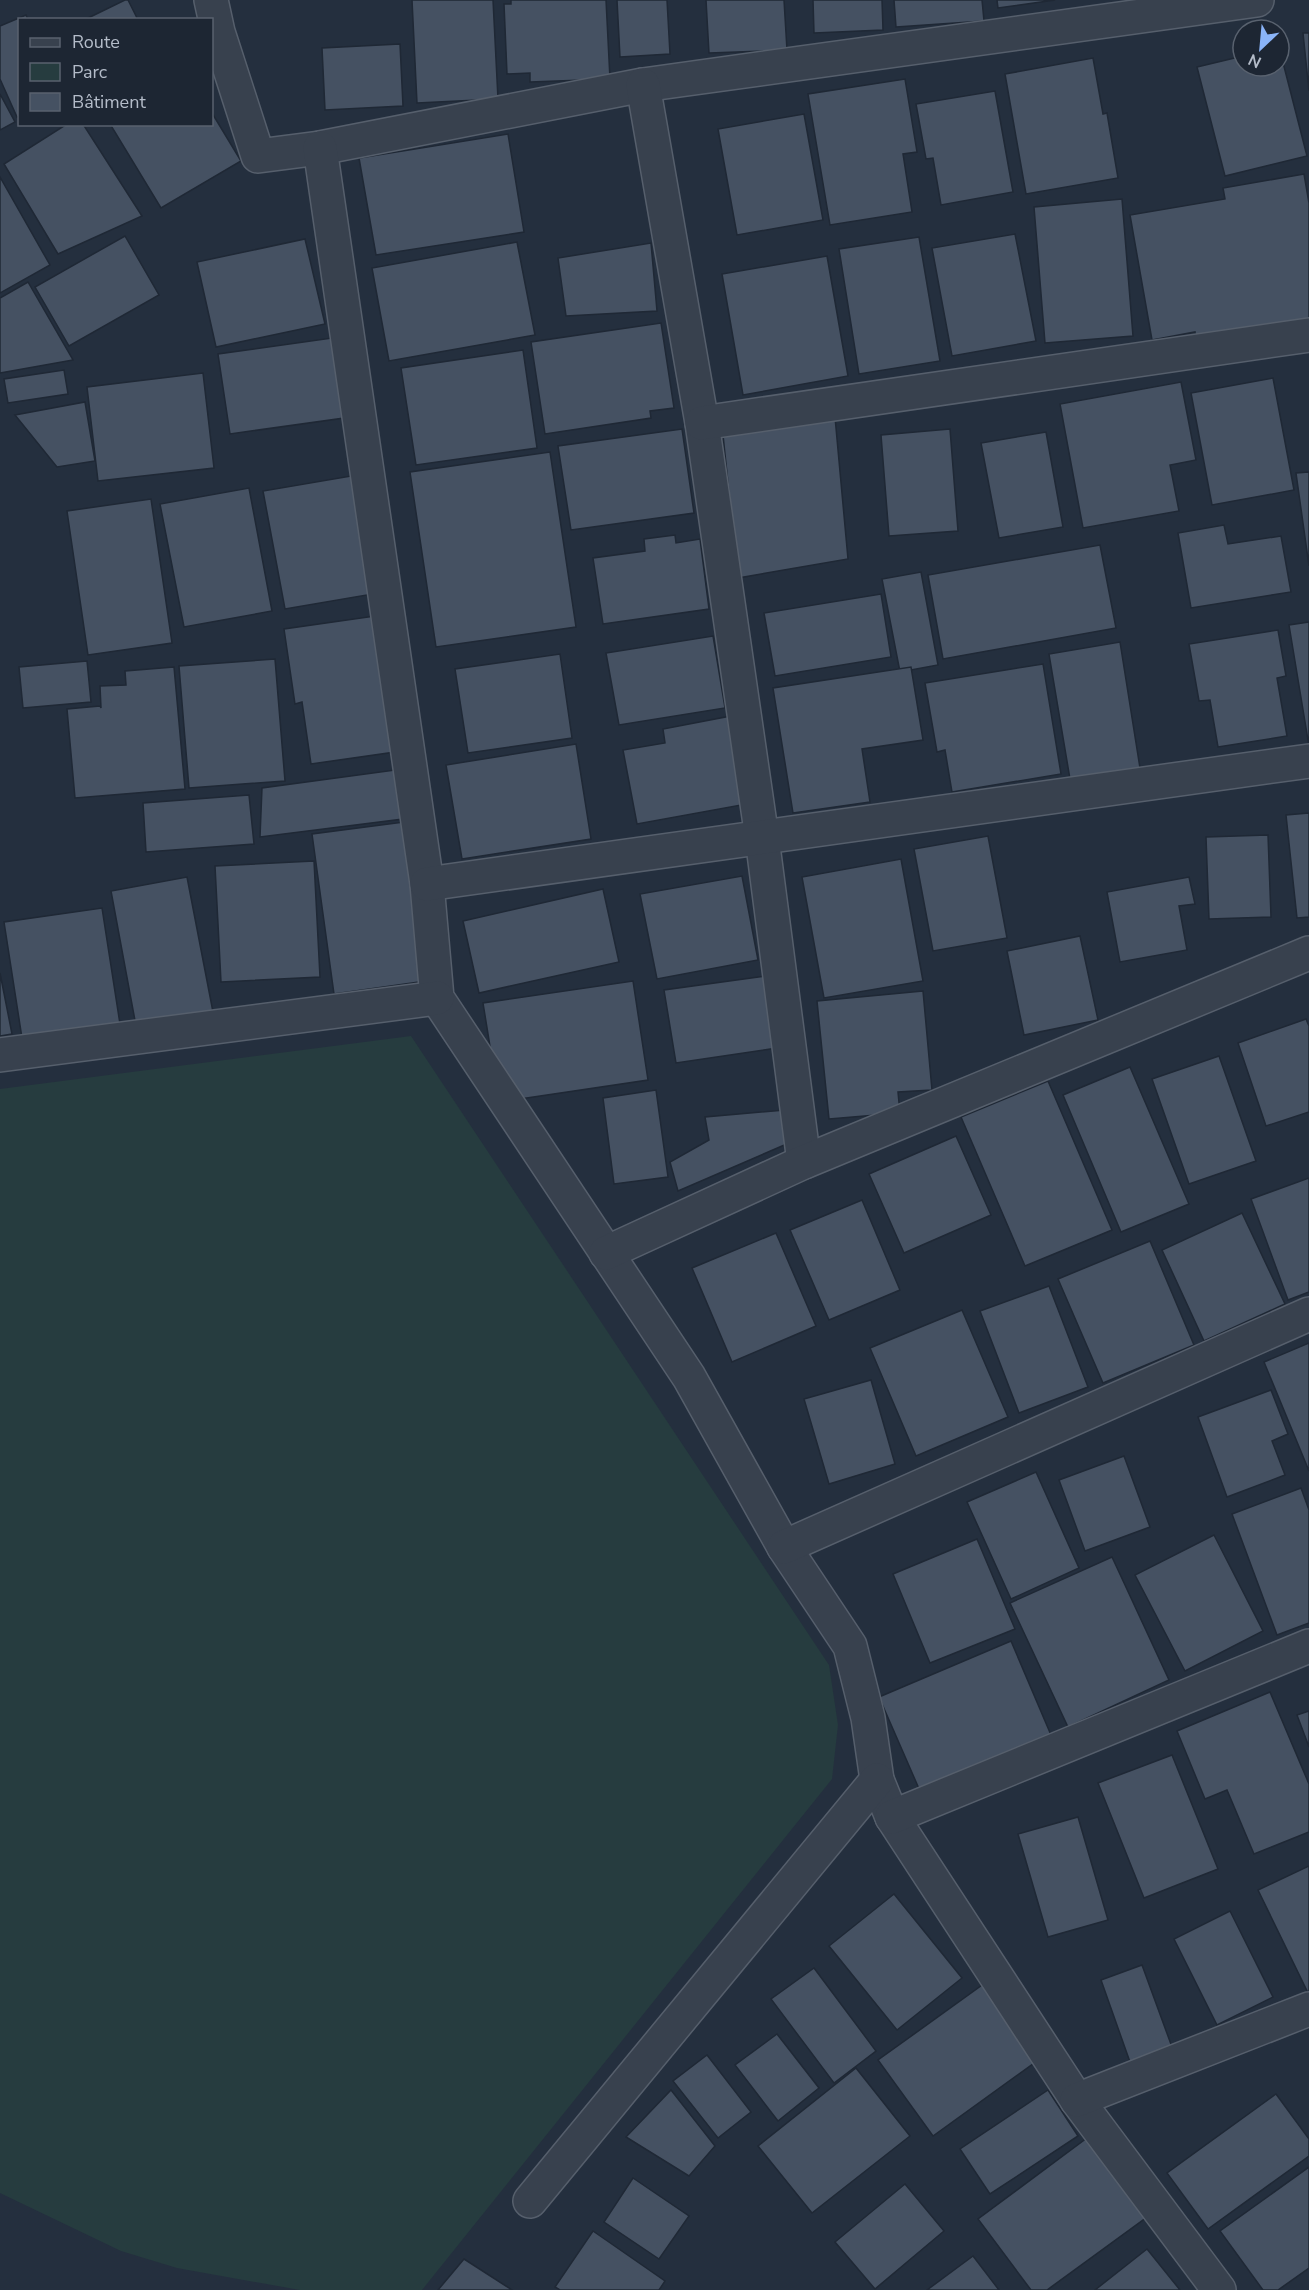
<svg xmlns="http://www.w3.org/2000/svg" width="1309" height="2290" viewBox="0 0 1309 2290" font-family="'Nunito Sans',sans-serif">
  <style>
    .green { fill: #263c3f }
    .building { fill: #455162; stroke: #1f2835; stroke-width: 1.5 }
    .lines { fill: none; stroke-linecap: round; stroke-linejoin: round }
    .minor-casing { stroke: #565f6c; stroke-width: 36 }
    .minor { stroke: #38414e; stroke-width: 33 }
  </style>
  <rect width="100%" height="100%" fill="#242f3e"/>
  <polygon class="green" points="411,1036 829,1665 838,1725 832,1779 422,2290 300,2290 177,2268 121,2251 0,2193 0,1089"/>
  <g class="building">
    <polygon points="125,0 128,0 138,20 84,20"/>
    <polygon points="412,0 493,0 498,99 417,103"/>
    <polygon points="511,0 606,0 610,79 530,82 530,73 507,74 504,4 511,4"/>
    <polygon points="617,0 667,0 670,54 620,57"/>
    <polygon points="706,0 784,0 787,50 709,53"/>
    <polygon points="813,0 882,0 883,30 814,33"/>
    <polygon points="894,0 982,0 984,21 896,27"/>
    <polygon points="997,0 1055,0 998,8"/>
    <polygon points="26,15 28,20 20,20 20,116 17,117 0,79 0,26"/>
    <polygon points="1303,33 1309,33 1309,91"/>
    <polygon points="400,44 403,106 325,110 322,48"/>
    <polygon points="1279,47 1307,156 1225,176 1197,67 1243,56 1243,66 1279,66"/>
    <polygon points="1093,58 1103,114 1107,113 1118,178 1026,194 1005,74"/>
    <polygon points="905,79 917,152 903,154 912,212 830,225 808,94"/>
    <polygon points="995,91 1013,192 941,205 933,158 926,159 916,104"/>
    <polygon points="0,94 15,122 0,130"/>
    <polygon points="212,113 241,161 161,208 110,124 212,124"/>
    <polygon points="804,114 823,220 737,235 718,129"/>
    <polygon points="67,124 83,124 142,216 58,254 4,164"/>
    <polygon points="508,134 524,232 376,255 359,158"/>
    <polygon points="1304,174 1309,203 1309,325 1196,344 1195,332 1152,340 1130,215 1225,199 1223,188"/>
    <polygon points="0,177 50,265 0,293"/>
    <polygon points="1122,199 1133,336 1045,343 1034,207"/>
    <polygon points="1015,234 1036,341 952,356 932,248"/>
    <polygon points="125,236 159,295 69,346 35,287"/>
    <polygon points="919,237 940,361 859,374 839,249"/>
    <polygon points="305,239 325,324 216,347 197,262"/>
    <polygon points="517,242 535,335 389,361 372,268"/>
    <polygon points="651,243 657,311 566,316 558,258"/>
    <polygon points="827,256 848,376 743,395 722,274"/>
    <polygon points="28,282 73,360 0,373 0,298"/>
    <polygon points="661,323 674,408 650,411 651,418 545,434 531,342"/>
    <polygon points="332,338 344,418 230,434 218,354"/>
    <polygon points="523,350 537,448 416,465 401,368"/>
    <polygon points="64,370 68,394 8,403 4,379"/>
    <polygon points="203,373 214,468 98,481 87,387"/>
    <polygon points="1273,378 1294,490 1212,505 1191,393"/>
    <polygon points="1181,382 1196,460 1170,465 1179,511 1083,528 1060,404"/>
    <polygon points="85,402 95,461 57,467 15,415"/>
    <polygon points="835,417 848,559 738,578 723,435"/>
    <polygon points="682,429 694,513 571,530 558,446"/>
    <polygon points="950,429 958,531 889,536 881,435"/>
    <polygon points="1046,432 1063,527 999,538 981,443"/>
    <polygon points="550,452 576,627 436,647 410,472"/>
    <polygon points="1309,472 1309,566 1296,473"/>
    <polygon points="351,476 373,594 285,609 263,491"/>
    <polygon points="249,488 272,611 184,627 160,504"/>
    <polygon points="151,499 172,643 88,655 67,511"/>
    <polygon points="1224,525 1228,544 1281,536 1291,592 1191,608 1178,533"/>
    <polygon points="675,535 676,543 700,539 709,609 603,624 593,558 645,551 644,539"/>
    <polygon points="1100,545 1116,628 943,659 928,575"/>
    <polygon points="921,572 938,665 900,672 882,579"/>
    <polygon points="881,594 891,657 775,676 764,613"/>
    <polygon points="382,615 395,752 311,764 302,702 295,704 284,629"/>
    <polygon points="1309,622 1309,746 1289,625"/>
    <polygon points="1278,630 1286,676 1277,678 1287,736 1218,747 1210,700 1199,701 1189,644"/>
    <polygon points="713,636 725,708 619,725 606,653"/>
    <polygon points="1120,642 1140,768 1070,779 1049,654"/>
    <polygon points="560,654 572,738 468,753 455,669"/>
    <polygon points="275,659 285,781 189,788 179,666"/>
    <polygon points="87,661 91,702 23,708 19,667"/>
    <polygon points="1043,664 1061,774 952,792 945,750 937,752 925,683"/>
    <polygon points="174,667 185,789 75,798 67,709 100,706 101,708 100,686 126,685 125,671"/>
    <polygon points="911,667 923,740 862,749 870,802 793,813 773,688"/>
    <polygon points="731,716 747,804 637,824 623,750 665,743 663,729"/>
    <polygon points="576,744 591,839 462,859 446,765"/>
    <polygon points="395,770 403,819 260,837 262,788"/>
    <polygon points="249,795 254,844 146,852 143,803"/>
    <polygon points="1309,813 1309,917 1297,918 1286,815"/>
    <polygon points="404,822 426,981 334,994 312,834"/>
    <polygon points="1268,835 1271,917 1209,919 1206,837"/>
    <polygon points="988,836 1007,938 933,951 914,849"/>
    <polygon points="901,859 923,981 824,998 802,877"/>
    <polygon points="314,861 320,977 221,982 215,866"/>
    <polygon points="742,876 758,960 657,979 640,894"/>
    <polygon points="187,877 213,1012 136,1026 111,891"/>
    <polygon points="1189,877 1195,904 1179,906 1187,950 1120,962 1107,892"/>
    <polygon points="603,889 619,962 479,993 463,921"/>
    <polygon points="102,908 120,1024 22,1038 4,922"/>
    <polygon points="1080,936 1098,1020 1024,1035 1007,951"/>
    <polygon points="0,973 12,1034 0,1036"/>
    <polygon points="766,976 777,1048 676,1063 664,990"/>
    <polygon points="633,981 648,1080 499,1102 483,1003"/>
    <polygon points="923,991 932,1090 898,1092 900,1113 829,1119 817,1001"/>
    <polygon points="1306,1019 1309,1026 1309,1112 1266,1126 1238,1043"/>
    <polygon points="1219,1056 1256,1161 1189,1184 1152,1079"/>
    <polygon points="1130,1067 1189,1204 1121,1232 1063,1095"/>
    <polygon points="1048,1081 1112,1230 1025,1266 961,1117"/>
    <polygon points="656,1090 668,1177 614,1184 603,1098"/>
    <polygon points="785,1110 789,1143 678,1191 670,1162 709,1140 705,1117"/>
    <polygon points="956,1136 991,1215 904,1253 869,1174"/>
    <polygon points="1309,1178 1309,1292 1288,1300 1251,1199"/>
    <polygon points="862,1200 900,1290 829,1320 790,1230"/>
    <polygon points="1242,1213 1285,1304 1204,1341 1162,1250"/>
    <polygon points="776,1233 816,1326 732,1362 692,1268"/>
    <polygon points="1150,1241 1194,1345 1103,1383 1058,1279"/>
    <polygon points="1049,1286 1088,1387 1019,1413 980,1311"/>
    <polygon points="962,1310 1008,1417 916,1456 870,1348"/>
    <polygon points="1309,1343 1309,1471 1264,1362"/>
    <polygon points="871,1380 895,1464 829,1484 804,1399"/>
    <polygon points="1271,1390 1288,1434 1272,1441 1285,1475 1227,1497 1198,1417"/>
    <polygon points="1124,1456 1150,1527 1085,1551 1059,1480"/>
    <polygon points="1036,1472 1079,1568 1011,1599 967,1502"/>
    <polygon points="1301,1488 1309,1510 1309,1623 1277,1635 1232,1514"/>
    <polygon points="1214,1535 1263,1631 1185,1671 1135,1575"/>
    <polygon points="977,1539 1015,1629 930,1663 893,1574"/>
    <polygon points="1112,1557 1169,1680 1068,1727 1010,1603"/>
    <polygon points="1011,1641 1051,1735 920,1791 879,1697"/>
    <polygon points="1270,1692 1309,1784 1309,1832 1254,1854 1227,1790 1205,1799 1177,1731"/>
    <polygon points="1309,1711 1309,1747 1297,1715"/>
    <polygon points="1172,1755 1218,1869 1144,1898 1098,1783"/>
    <polygon points="1078,1817 1108,1920 1048,1937 1018,1834"/>
    <polygon points="1309,1866 1309,1995 1258,1890"/>
    <polygon points="894,1894 962,1978 897,2030 829,1946"/>
    <polygon points="1230,1911 1273,1997 1217,2025 1174,1939"/>
    <polygon points="1142,1965 1172,2047 1130,2062 1101,1980"/>
    <polygon points="814,1968 876,2051 834,2083 771,1999"/>
    <polygon points="985,1983 1041,2058 933,2136 878,2060"/>
    <polygon points="777,2034 819,2088 778,2121 735,2065"/>
    <polygon points="707,2055 751,2112 718,2138 673,2081"/>
    <polygon points="856,2068 910,2136 812,2213 758,2146"/>
    <polygon points="671,2090 715,2146 689,2176 626,2137"/>
    <polygon points="1048,2090 1078,2136 990,2194 960,2149"/>
    <polygon points="1276,2094 1309,2139 1309,2156 1208,2229 1167,2173"/>
    <polygon points="1087,2138 1147,2217 1047,2290 1031,2290 978,2219"/>
    <polygon points="1309,2167 1309,2268 1278,2290 1263,2290 1220,2231"/>
    <polygon points="633,2178 689,2216 659,2259 604,2222"/>
    <polygon points="905,2184 944,2231 875,2289 835,2242"/>
    <polygon points="593,2231 665,2281 659,2290 560,2290 555,2287"/>
    <polygon points="1147,2249 1180,2290 1095,2290"/>
    <polygon points="973,2256 999,2290 927,2290"/>
    <polygon points="464,2259 512,2290 438,2290"/>
  </g>
  <g class="lines">
    <defs>
      <g id="minor">
        <polyline points="211,0 218,32 258,156 320,148 643,85 1257,0"/>
        <polyline points="643,85 702,423 762,838 804,1162"/>
        <polyline points="320,148 427,884 437,998 689,1377 784,1547 850,1646 868,1718 877,1780 892,1817 1077,2100 1219,2290"/>
        <polyline points="702,423 1309,335"/>
        <polyline points="427,884 1309,761"/>
        <polyline points="0,1055 437,998"/>
        <polyline points="606,1253 804,1162 1309,953"/>
        <polyline points="784,1547 1309,1314"/>
        <polyline points="892,1817 1309,1646"/>
        <polyline points="1077,2100 1309,2009"/>
        <polyline points="530,2201 877,1780"/>
      </g>
    </defs>
    <use href="#minor" class="minor-casing"/>
    <use href="#minor" class="minor"/>
  </g>
  <rect x="18" y="18" width="195" height="108" fill="#1d2633" stroke="#59626f" stroke-width="1.5"/>
  <rect x="30" y="38" width="30" height="9" fill="#38414e" stroke="#59626f" stroke-width="1.5"/>
  <text x="72" y="48" font-size="18" fill="#b4bcc9">Route</text>
  <rect x="30" y="63" width="30" height="18" fill="#263c3f" stroke="#59626f" stroke-width="1.5"/>
  <text x="72" y="78" font-size="18" fill="#b4bcc9">Parc</text>
  <rect x="30" y="93" width="30" height="18" fill="#455162" stroke="#59626f" stroke-width="1.5"/>
  <text x="72" y="108" font-size="18" fill="#b4bcc9">Bâtiment</text>
  <g transform="translate(1261 48) rotate(206)"><circle r="28" fill="#1d2633" stroke="#59626f" stroke-width="1.5"/>
  <path d="M0-4.5L10 22L0 15L-10 22Z" fill="#8ab4f8"/>
  <text y="-9" font-size="16" font-weight="bold" text-anchor="middle" fill="#b4bcc9">N</text>
  </g>
</svg>
